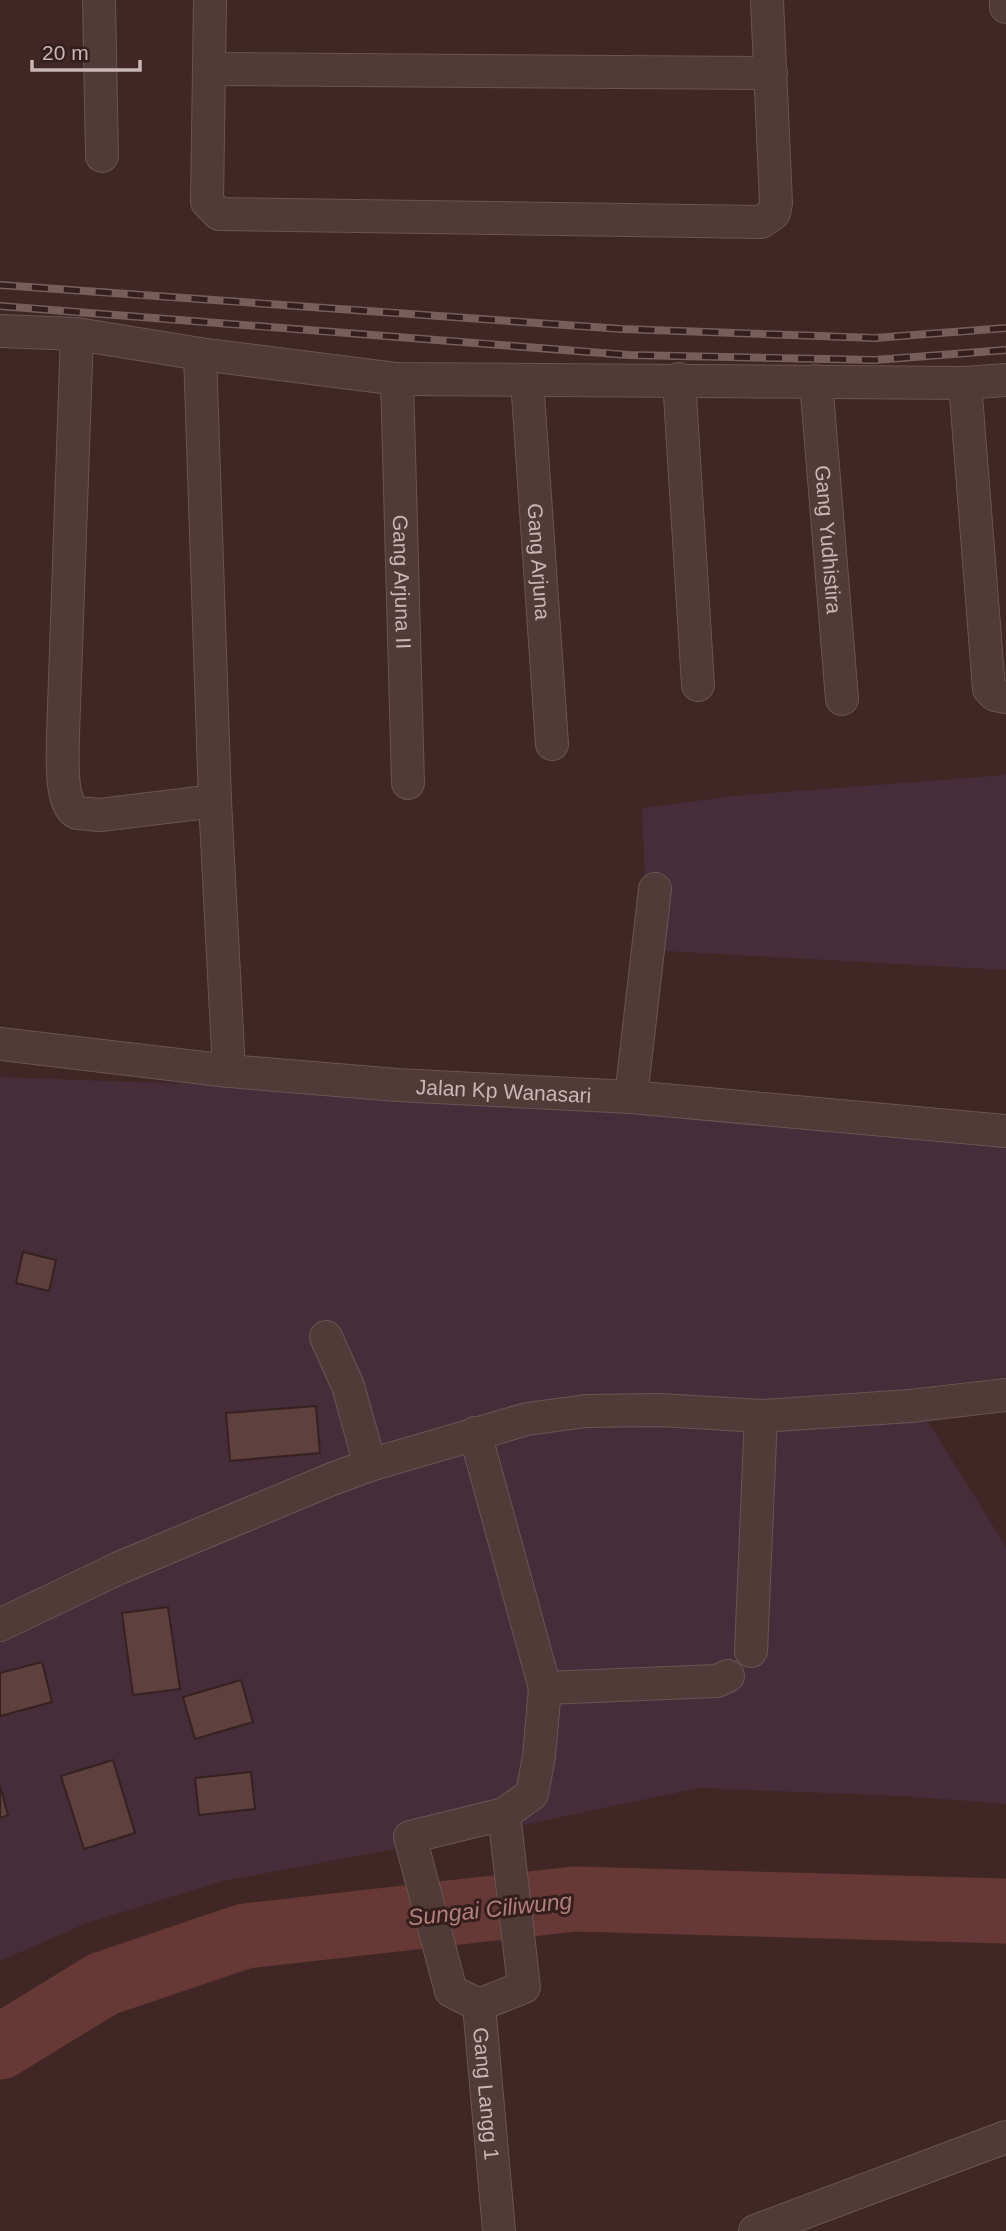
<svg xmlns="http://www.w3.org/2000/svg" width="1006" height="2231" viewBox="0 0 1006 2231" font-family="Arial,sans-serif">
  <style>
    .green { fill: #472d3a }
    .lines { fill: none; stroke-linecap: round; stroke-linejoin: round }
    .river { stroke: #663936; stroke-width: 65 }
    .building { fill: #5e413f; stroke: #372120; stroke-width: 2 }
    .minor-casing { stroke: #6a5554; stroke-width: 34 }
    .minor { stroke: #503b39; stroke-width: 32 }
    .rail-casing { stroke: #775d5b; stroke-width: 8 }
    .rail { stroke: #351f1e; stroke-width: 5; stroke-dasharray: 16; stroke-linecap: butt }
    .labels { text-anchor: middle; dominant-baseline: central; stroke-width: 6; stroke-linejoin: round; paint-order: stroke }
    .street-label { font-size: 21px; fill: #cab7b5; stroke: #351f1e }
    .water-label { font-size: 23px; font-style: italic; fill: #b27f7c; stroke: #351f1e }
  </style>
  <rect width="100%" height="100%" fill="#402625"/>
  <g class="green">
    <polygon points="1006,775 1006,970 648,950 642,808 734,796"/>
    <polygon points="0,1077 463,1094 1006,1139 1006,1377 908,1389 1006,1547 1006,1804 904,1796 699,1788 518,1826 223,1881 87,1923 0,1961"/>
  </g>
  <g class="lines">
    <polyline class="river" points="0,2047 103,1984 245,1936 575,1899 1006,1911"/>
  </g>
  <g class="building">
    <polygon points="23,1252 56,1260 49,1291 16,1283"/>
    <polygon points="316,1406 320,1453 230,1461 226,1413"/>
    <polygon points="168,1607 180,1689 133,1695 122,1613"/>
    <polygon points="42,1662 52,1702 0,1716 0,1673"/>
    <polygon points="241,1680 253,1722 195,1739 183,1697"/>
    <polygon points="113,1760 135,1833 84,1849 61,1776"/>
    <polygon points="251,1772 255,1809 199,1815 195,1778"/>
    <polygon points="0,1786 8,1815 0,1818"/>
  </g>
  <g class="lines">
    <defs>
      <g id="minor">
        <polyline points="99,0 102,156"/>
        <polyline points="210,0 207,202 219,214 761,222 774,213 776,203 767,0"/>
        <polyline points="1006,0 1006,7"/>
        <polyline points="209,69 771,73"/>
        <polyline points="0,331 77,334 200,354 397,379 965,383 1006,380"/>
        <path d="M77,334L63,735C63,753 59,805 77,813L100,815L215,801"/>
        <polyline points="200,354 215,801 229,1071"/>
        <path id="s1" d="M397,379L408,783"/>
        <polyline points="679,379 698,685"/>
        <path id="s2" d="M527,380L552,744"/>
        <path id="s3" d="M816,381L842,699"/>
        <polyline points="965,383 989,689 995,695 1006,697"/>
        <path id="s4" d="M0,1044L229,1071L397,1085L631,1097L1006,1131"/>
        <polyline points="631,1097 655,889"/>
        <polyline points="326,1337 348,1386 370,1465"/>
        <polyline points="475,1433 545,1688 717,1681 728,1676"/>
        <polyline points="0,1625 119,1568 332,1479 370,1465 527,1419 586,1411 660,1410 761,1416 910,1406 1006,1395"/>
        <polyline points="751,1651 761,1416"/>
        <polyline points="479,2005 451,1991 410,1837 504,1814 532,1794 539,1756 545,1688"/>
        <path id="s5" d="M479,2005L499,2231"/>
        <polyline points="479,2005 524,1987 504,1814"/>
        <polyline points="755,2231 1006,2137"/>
      </g>
    </defs>
    <use href="#minor" class="minor-casing"/>
    <use href="#minor" class="minor"/>
    <defs>
      <g id="rail">
        <polyline points="0,285 622,329 875,338 1006,328"/>
        <polyline points="0,306 628,355 875,360 1006,350"/>
      </g>
    </defs>
    <use href="#rail" class="rail-casing"/>
    <use href="#rail" class="rail"/>
  </g>
  <g class="labels">
    <g class="street-label">
      <text stroke="none"><textPath href="#s3" startOffset="159">Gang Yudhistira</textPath></text>
      <text stroke="none"><textPath href="#s2" startOffset="182">Gang Arjuna</textPath></text>
      <text stroke="none"><textPath href="#s1" startOffset="203">Gang Arjuna II</textPath></text>
      <text stroke="none"><textPath href="#s4" startOffset="506">Jalan Kp Wanasari</textPath></text>
      <text stroke="none"><textPath href="#s5" startOffset="89">Gang Langg 1</textPath></text>
    </g>
    <g class="water-label">
      <text transform="translate(490 1909) rotate(-6)">Sungai Ciliwung</text>
    </g>
  </g>
  <path d="M32 60v10h108v-10" fill="none" stroke="#cab7b5" stroke-width="3.5"/>
  <text x="42" y="60" font-size="21" fill="#cab7b5" stroke="#351f1e" stroke-width="5" paint-order="stroke">20 m</text>
</svg>
